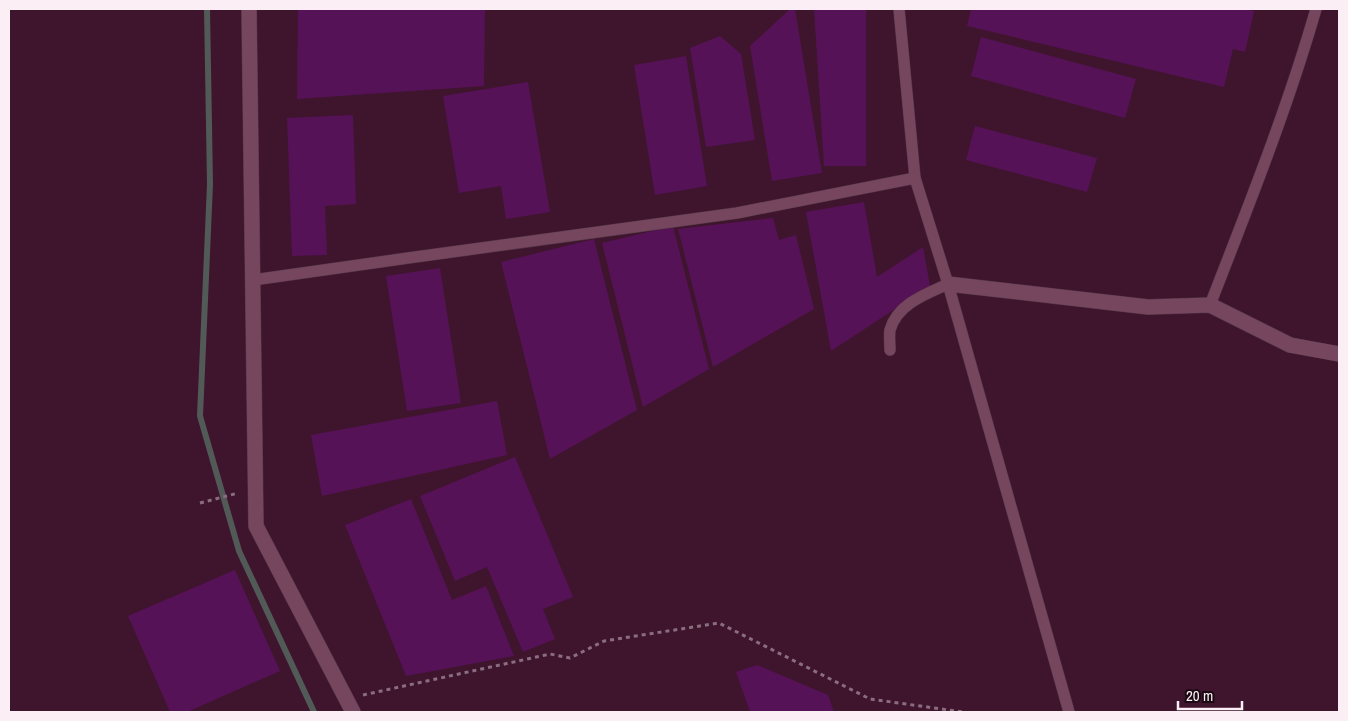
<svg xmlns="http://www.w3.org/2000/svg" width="1348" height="721" viewBox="0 0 1348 721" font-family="'Archivo Narrow',sans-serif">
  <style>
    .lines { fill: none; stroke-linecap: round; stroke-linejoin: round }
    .stream { stroke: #525a58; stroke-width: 6 }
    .building { fill: #561257 }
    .service-casing { stroke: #533546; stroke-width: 12 }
    .minor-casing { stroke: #533546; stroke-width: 16 }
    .path { stroke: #8a6d7e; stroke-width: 3; stroke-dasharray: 4 4; stroke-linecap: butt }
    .service { stroke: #75465e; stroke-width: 11 }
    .minor { stroke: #75465e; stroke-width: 15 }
  </style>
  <rect width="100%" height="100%" fill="#3e152d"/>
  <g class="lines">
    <polyline class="stream" points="207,9 210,184 200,416 239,551 314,712"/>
  </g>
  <g class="building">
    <polygon points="298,9 485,9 484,86 297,99"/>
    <polygon points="790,9 795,9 822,173 772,181 750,46"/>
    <polygon points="814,9 866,9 866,166 824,166"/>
    <polygon points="971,9 1244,9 1254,11 1245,52 1233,49 1224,87 967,26"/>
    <polygon points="720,36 741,54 755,140 706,147 690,48"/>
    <polygon points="981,37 1136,79 1125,118 971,76"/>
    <polygon points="686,56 707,186 655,195 634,65"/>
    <polygon points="528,82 550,212 506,219 501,186 459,193 443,96"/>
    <polygon points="353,115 356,204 325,206 327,255 292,256 287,118"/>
    <polygon points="975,126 1097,158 1087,192 966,160"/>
    <polygon points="864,202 877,277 923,247 930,286 831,351 806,212"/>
    <polygon points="773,218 779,240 796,235 814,309 713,367 678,229"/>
    <polygon points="673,226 709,369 643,407 602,243"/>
    <polygon points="594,239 637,410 550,459 501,262"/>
    <polygon points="440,268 461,403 407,411 386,276"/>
    <polygon points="497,401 507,455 322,496 311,435"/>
    <polygon points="515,457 573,597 543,609 555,639 523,652 487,567 455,581 420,496"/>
    <polygon points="411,499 452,600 486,586 514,656 406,676 345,525"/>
    <polygon points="235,570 280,671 187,712 170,712 128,616"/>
    <polygon points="757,665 828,695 834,712 750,712 736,672"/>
  </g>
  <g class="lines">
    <defs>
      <g id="service">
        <polyline points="899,9 915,178"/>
        <polyline points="253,280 408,258 737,213 915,178 948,284 1069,712"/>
        <path d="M1210,305C1248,207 1287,110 1316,9"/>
        <path d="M890,350C890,344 889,336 890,330C897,304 926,294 948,284"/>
      </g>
      <g id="minor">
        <polyline points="249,9 256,526 353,712"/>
        <polyline points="948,284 1148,307 1210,305 1290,345 1339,354"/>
      </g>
    </defs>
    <use href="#service" class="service-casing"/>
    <use href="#minor" class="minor-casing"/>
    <g class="path">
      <polyline points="200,503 238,493"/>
      <polyline points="363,695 550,654 570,658 604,641 719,623 870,699 963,712"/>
    </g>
    <use href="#service" class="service"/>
    <use href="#minor" class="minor"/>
  </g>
  <rect width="1348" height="721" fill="none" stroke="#fbeff5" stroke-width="20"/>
  <path d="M1178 701v8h64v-8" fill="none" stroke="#fbeff5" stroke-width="2.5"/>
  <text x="1186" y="701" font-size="15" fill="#fbeff5" stroke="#1a0812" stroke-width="4" paint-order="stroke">20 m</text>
</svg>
